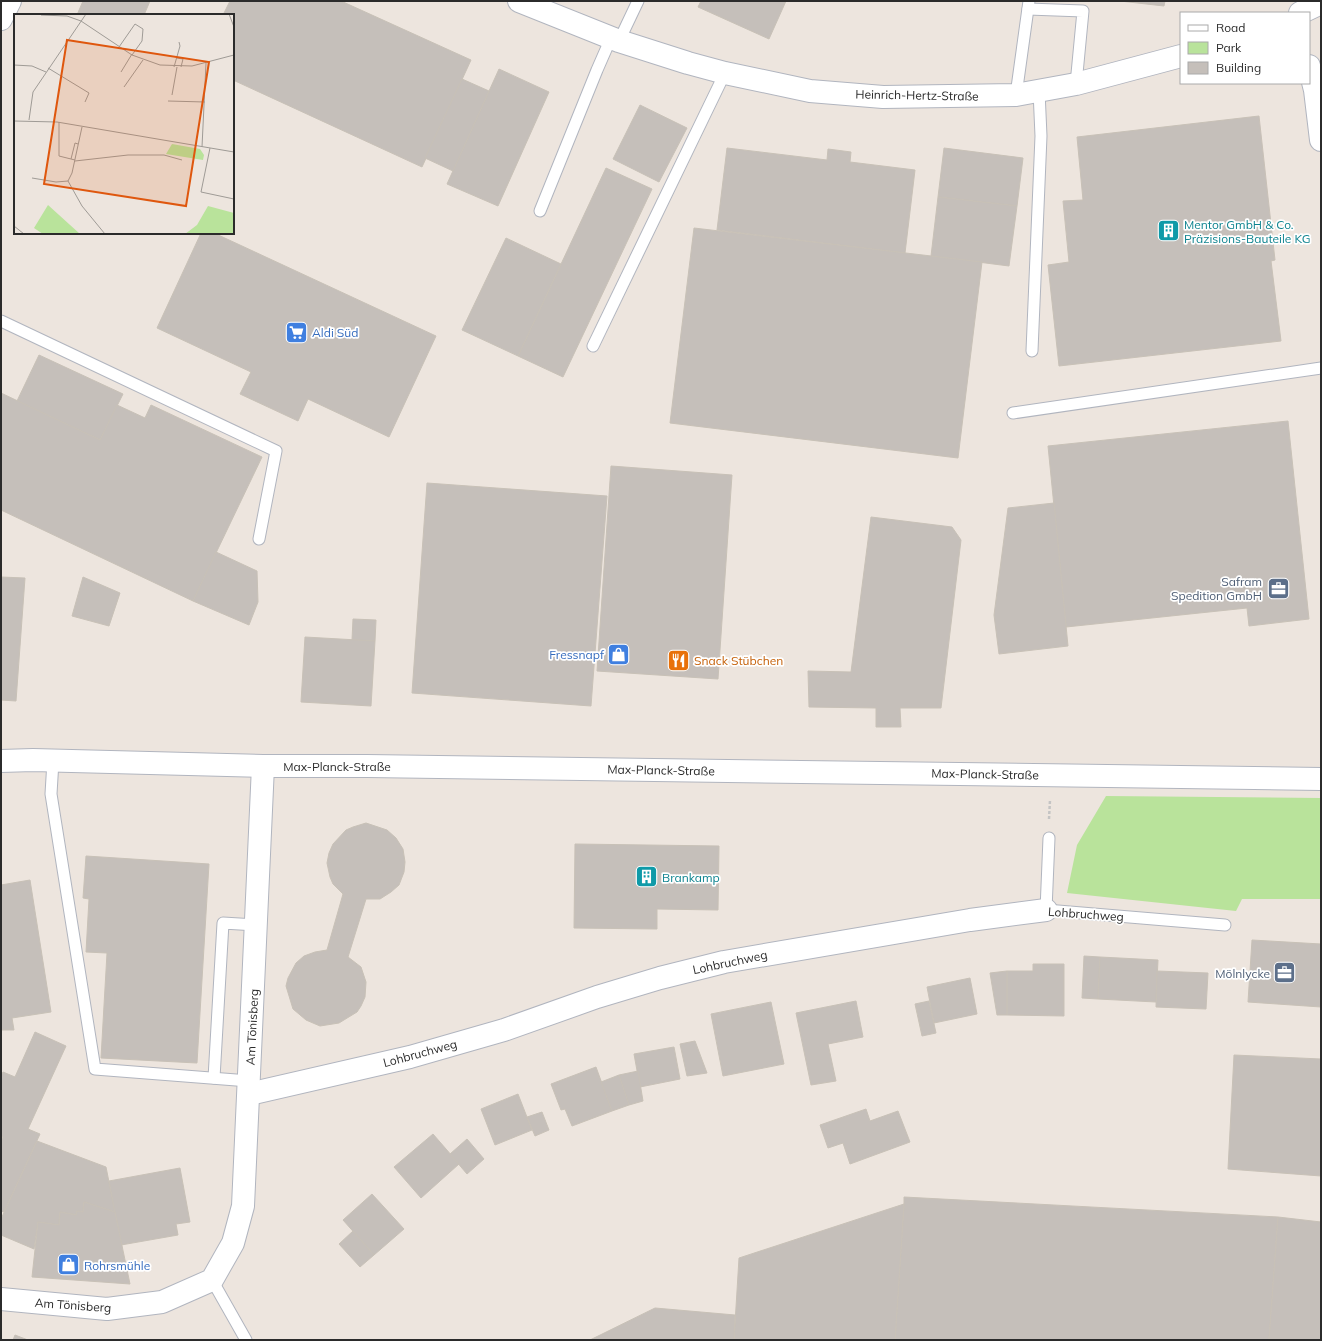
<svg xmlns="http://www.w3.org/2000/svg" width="1322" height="1341" viewBox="0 0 1322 1341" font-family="Mulish,sans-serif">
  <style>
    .green { fill: #b9e39b }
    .building { fill: #c5bfba; stroke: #c8c1b7 }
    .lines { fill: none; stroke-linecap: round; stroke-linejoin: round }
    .lane-casing { stroke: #b1b5bf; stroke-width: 13 }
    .street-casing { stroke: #b1b5bf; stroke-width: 24 }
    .secondary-casing { stroke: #b1b5bf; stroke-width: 24 }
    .path { stroke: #c4c4c4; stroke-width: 2.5; stroke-dasharray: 3 2; stroke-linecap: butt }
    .lane { stroke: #fff; stroke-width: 11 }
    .street { stroke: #fff; stroke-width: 22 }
    .secondary { stroke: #fff; stroke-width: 22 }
    .labels { text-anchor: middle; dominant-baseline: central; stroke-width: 3.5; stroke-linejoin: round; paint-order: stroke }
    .street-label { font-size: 12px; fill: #2b2b2b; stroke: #fff }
    .culture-label { font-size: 12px; fill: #0d838f; stroke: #fff; text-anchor: start }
    .shop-label { font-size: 12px; fill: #366cbe; stroke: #fff; text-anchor: start }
    .service-label { font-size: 12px; fill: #4e5e75; stroke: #fff; text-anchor: end }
    .food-label { font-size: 12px; fill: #c56008; stroke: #fff; text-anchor: start }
    .inset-road { fill: none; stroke: #9f9b96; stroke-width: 1 }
    .view { fill: #df570e; fill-opacity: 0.15; stroke: #df570e; stroke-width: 2 }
    .inset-edge { fill: none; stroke: #2b2b2b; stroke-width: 2 }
  </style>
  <rect width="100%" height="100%" fill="#ede5de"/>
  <polygon class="green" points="1106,796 1321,798 1321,899 1242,899 1236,911 1067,893 1077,845"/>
  <g class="building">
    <polygon points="83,1 150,1 144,15 77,15"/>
    <polygon points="230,1 341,1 471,60 422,167 233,80 233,15 223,15"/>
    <polygon points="701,1 786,1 769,39 698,7"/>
    <polygon points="1120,1 1165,1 1164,6"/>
    <polygon points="499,69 549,92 498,206 447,184"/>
    <polygon points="462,79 489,91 453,171 425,158"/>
    <polygon points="640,105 687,128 659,182 613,159"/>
    <polygon points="1259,116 1275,260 1271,261 1281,341 1059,366 1048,265 1069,262 1063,201 1083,200 1077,137"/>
    <polygon points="727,148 827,160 828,149 851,152 850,162 915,170 905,253 717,230"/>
    <polygon points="944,148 1023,158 1017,206 938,197"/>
    <polygon points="606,168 652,189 563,377 518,356"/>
    <polygon points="938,197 1017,206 1009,266 931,256"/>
    <polygon points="694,228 982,262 958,458 670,423"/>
    <polygon points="201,233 214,233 436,336 389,437 308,399 298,421 240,394 251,372 157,328"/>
    <polygon points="506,238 561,264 518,356 462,330"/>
    <polygon points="39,355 123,394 100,440 17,401"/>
    <polygon points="1,393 100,440 117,405 145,418 151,405 262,457 193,601 1,510"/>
    <polygon points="1288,421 1309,619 1249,626 1247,608 1066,627 1048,446"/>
    <polygon points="611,466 732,475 718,679 597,671"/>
    <polygon points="427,483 607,496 591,706 412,693"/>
    <polygon points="1054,503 1068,646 999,654 994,615 1008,508"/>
    <polygon points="871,517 952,527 961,540 941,708 900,708 901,727 876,727 876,708 809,707 808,671 851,672"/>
    <polygon points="216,552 257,571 258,602 249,625 193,601"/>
    <polygon points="1,577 25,578 16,701 1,700"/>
    <polygon points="83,577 120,593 109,626 72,616"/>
    <polygon points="353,619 376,620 375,641 352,640"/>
    <polygon points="305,637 375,641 371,706 301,702"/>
    <polygon points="366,823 387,830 396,838 403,849 405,862 404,872 399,885 391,892 380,899 366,899 348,957 361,967 366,982 365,997 361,1006 357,1012 339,1023 320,1026 306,1020 293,1009 286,986 288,978 296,963 304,956 315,952 327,950 343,894 333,884 330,877 327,863 329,853 333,844 346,830 353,827"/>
    <polygon points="575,844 719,846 718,910 657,909 657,929 574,928"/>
    <polygon points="86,856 209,864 197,1063 101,1058 107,953 86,952 89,899 83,898"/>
    <polygon points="30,880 51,1012 12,1018 14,1030 1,1030 1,885"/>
    <polygon points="1252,940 1321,944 1321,1007 1248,1002"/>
    <polygon points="1084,956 1100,957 1098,999 1082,998"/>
    <polygon points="1100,957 1158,960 1156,1002 1098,999"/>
    <polygon points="1033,964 1064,964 1064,1016 1007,1015 1007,971 1033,971"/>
    <polygon points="1007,971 1007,1015 997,1015 990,973"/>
    <polygon points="1157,971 1208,973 1206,1009 1156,1007"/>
    <polygon points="970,978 977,1014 934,1023 927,987"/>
    <polygon points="856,1001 863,1037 828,1044 836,1081 811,1085 796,1013"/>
    <polygon points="929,1001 936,1033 922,1036 915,1004"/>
    <polygon points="771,1002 784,1064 723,1076 711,1014"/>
    <polygon points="35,1032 66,1046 28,1129 40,1134 4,1212 1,1211 1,1141 3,1137 1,1136 1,1076 3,1072 15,1077"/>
    <polygon points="695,1041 707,1073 687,1076 680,1044"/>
    <polygon points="674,1047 680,1079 640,1087 634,1054"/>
    <polygon points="1234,1055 1321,1059 1321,1176 1228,1169"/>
    <polygon points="596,1067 612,1111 572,1126 565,1109 561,1110 551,1084"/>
    <polygon points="638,1071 643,1101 629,1105 619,1075"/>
    <polygon points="619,1075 629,1105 612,1111 601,1082"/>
    <polygon points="518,1094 532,1130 495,1145 481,1109"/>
    <polygon points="866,1109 870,1121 898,1111 910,1142 850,1164 843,1143 828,1148 820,1125"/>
    <polygon points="542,1112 549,1130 535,1136 527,1117"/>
    <polygon points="433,1134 459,1164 421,1198 394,1167"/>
    <polygon points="467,1139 484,1159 467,1174 450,1154"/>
    <polygon points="37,1141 106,1167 115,1212 84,1202 83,1212 77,1211 76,1215 60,1212 59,1225 38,1222 34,1249 1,1235 1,1219"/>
    <polygon points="180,1168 190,1222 176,1224 178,1235 121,1245 109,1181"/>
    <polygon points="372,1194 404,1229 374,1255 343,1220"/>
    <polygon points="904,1197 1278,1217 1269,1340 895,1340 904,1204"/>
    <polygon points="84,1202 115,1212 130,1284 32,1277 38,1222 59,1225 60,1212 76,1215 77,1211 83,1212"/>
    <polygon points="904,1204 895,1340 734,1340 739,1258"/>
    <polygon points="1278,1217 1321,1222 1321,1340 1269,1340"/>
    <polygon points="353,1231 374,1255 360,1267 339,1244"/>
    <polygon points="655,1308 735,1315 734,1340 590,1340"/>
    <polygon points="15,1335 28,1340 13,1340"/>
  </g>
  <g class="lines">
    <defs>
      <g id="lane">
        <polyline points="1028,9 1083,11 1076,84"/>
        <polyline points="619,41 638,1"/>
        <polyline points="1016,95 1029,1"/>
        <polyline points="540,211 597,70 611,38"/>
        <polyline points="1,321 276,451 259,539"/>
        <polyline points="593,346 725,73"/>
        <polyline points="1032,351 1041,136 1039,91"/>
        <polyline points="1013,413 1321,368"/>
        <polyline points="53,761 51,794 95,1069 249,1081"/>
        <polyline points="1049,838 1046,910 1225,925"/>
        <polyline points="214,1078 223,923 256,925"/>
        <polyline points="212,1280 246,1340"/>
      </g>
      <g id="street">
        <polyline points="519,1 619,41 688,63 725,73 810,91 883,97 1016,95 1076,84 1181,56"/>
        <polyline points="1300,13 1321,3"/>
        <polyline points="1309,66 1315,90 1321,140"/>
        <polyline points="249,1094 410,1057 504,1030 597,997 660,978 724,962 970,920 1046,910"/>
        <polyline points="1,1299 107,1309 162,1302 212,1280 233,1243 243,1206 263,766"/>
      </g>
      <g id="secondary">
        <polyline points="1,19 10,1"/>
        <polyline points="1,761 33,760 263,766 367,766 1321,779"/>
      </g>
    </defs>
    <use href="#lane" class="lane-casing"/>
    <use href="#street" class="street-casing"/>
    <use href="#secondary" class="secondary-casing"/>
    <polyline class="path" points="1049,819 1050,800"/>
    <use href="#lane" class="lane"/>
    <use href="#street" class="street"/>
    <use href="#secondary" class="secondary"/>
  </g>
  <defs>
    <symbol id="building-square" viewBox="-11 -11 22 22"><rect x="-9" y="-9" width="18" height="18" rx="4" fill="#0f9aa8" stroke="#fff"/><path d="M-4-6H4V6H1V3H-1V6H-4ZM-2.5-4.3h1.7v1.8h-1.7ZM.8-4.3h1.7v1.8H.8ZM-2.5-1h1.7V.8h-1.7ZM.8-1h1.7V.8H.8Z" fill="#fff"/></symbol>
    <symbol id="supermarket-square" viewBox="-11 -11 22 22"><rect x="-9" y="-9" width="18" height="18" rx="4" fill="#3f7fe0" stroke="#fff"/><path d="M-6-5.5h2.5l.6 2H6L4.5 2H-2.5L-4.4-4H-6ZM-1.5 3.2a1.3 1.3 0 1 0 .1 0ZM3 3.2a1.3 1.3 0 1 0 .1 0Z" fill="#fff"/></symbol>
    <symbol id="office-square" viewBox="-11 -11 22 22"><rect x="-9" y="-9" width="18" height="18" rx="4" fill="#5c6f8a" stroke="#fff"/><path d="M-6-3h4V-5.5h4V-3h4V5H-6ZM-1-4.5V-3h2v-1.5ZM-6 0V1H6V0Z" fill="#fff"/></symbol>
    <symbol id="shop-square" viewBox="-11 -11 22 22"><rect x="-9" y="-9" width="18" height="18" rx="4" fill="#3f7fe0" stroke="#fff"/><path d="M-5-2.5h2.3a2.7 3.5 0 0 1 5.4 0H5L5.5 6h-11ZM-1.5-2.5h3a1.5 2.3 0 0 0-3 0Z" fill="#fff"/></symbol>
    <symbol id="restaurant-square" viewBox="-11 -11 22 22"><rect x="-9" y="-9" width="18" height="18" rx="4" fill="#e8710a" stroke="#fff"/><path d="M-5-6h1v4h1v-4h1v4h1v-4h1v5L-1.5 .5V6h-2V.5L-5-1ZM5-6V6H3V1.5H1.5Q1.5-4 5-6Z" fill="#fff"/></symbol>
  </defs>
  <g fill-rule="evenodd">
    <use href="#building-square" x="1156" y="218" width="25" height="25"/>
    <use href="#supermarket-square" x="284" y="320" width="25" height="25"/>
    <use href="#office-square" x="1266" y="576" width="25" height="25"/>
    <use href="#shop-square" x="606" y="642" width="25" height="25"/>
    <use href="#restaurant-square" x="666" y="648" width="25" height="25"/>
    <use href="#building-square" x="634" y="864" width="25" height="25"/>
    <use href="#office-square" x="1272" y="960" width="25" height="25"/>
    <use href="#shop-square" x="56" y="1252" width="25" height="25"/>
  </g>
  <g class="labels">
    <g class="street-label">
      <text transform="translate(917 95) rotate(1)">Heinrich-Hertz-Straße</text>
      <text x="337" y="766">Max-Planck-Straße</text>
      <text transform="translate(661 770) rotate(1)">Max-Planck-Straße</text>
      <text transform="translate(985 774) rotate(1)">Max-Planck-Straße</text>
      <text transform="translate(1086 914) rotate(4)">Lohbruchweg</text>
      <text transform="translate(730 962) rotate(-12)">Lohbruchweg</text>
      <text transform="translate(252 1027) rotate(-87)">Am Tönisberg</text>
      <text transform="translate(420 1053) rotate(-15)">Lohbruchweg</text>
      <text transform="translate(73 1305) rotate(4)">Am Tönisberg</text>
    </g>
    <g class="culture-label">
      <text x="1184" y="224">Mentor GmbH &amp; Co.<tspan x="1184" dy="14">Präzisions-Bauteile KG</tspan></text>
      <text x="662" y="877">Brankamp</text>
    </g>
    <g class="shop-label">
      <text x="312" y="332">Aldi Süd</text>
      <text x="604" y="654" text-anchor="end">Fressnapf</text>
      <text x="84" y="1265">Rohrsmühle</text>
    </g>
    <g class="service-label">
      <text x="1262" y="581">Safram<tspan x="1262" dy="14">Spedition GmbH</tspan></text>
      <text x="1270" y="973">Mölnlycke</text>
    </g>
    <g class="food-label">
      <text x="694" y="660">Snack Stübchen</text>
    </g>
  </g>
  <g transform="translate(14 14)">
    <rect width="220" height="220" fill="#ede5de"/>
    <path d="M158,130L186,135L190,141L189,146L152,140ZM34,191L66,220H29L20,214ZM194,192L220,199V220H171L183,211Z" fill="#b9e39b"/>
    <path class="inset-road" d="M215,0L220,13M27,1L53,2L67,7L118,41L146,51L178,52L220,41M105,33L121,10L129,15L128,27L118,41M163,44L169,45L167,53M0,51L18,52L32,58M160,53L166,32L165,28M34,54L75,79L71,88M107,58L118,40M110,73L129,46M158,81L163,53M154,87L191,88M15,106L19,78L72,0M0,107L43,108L220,138M45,108V142L61,146M188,133L192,49M196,134L187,178L220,185M57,145L61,129L64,130M61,147L114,141H150L168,146M18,164L42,168L54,167L58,159L68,113M54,167L68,192L91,220M0,212L10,220"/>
    <path class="view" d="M53,26L195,48L172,192L30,170Z"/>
    <rect width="220" height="220" class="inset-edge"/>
  </g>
  <rect width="1322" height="1341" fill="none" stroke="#2b2b2b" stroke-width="4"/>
  <rect x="1180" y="12" width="130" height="72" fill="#ffffff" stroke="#aaaaaa"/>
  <rect x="1188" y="25" width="20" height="6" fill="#ffffff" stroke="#aaaaaa"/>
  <text x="1216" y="32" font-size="12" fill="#2b2b2b">Road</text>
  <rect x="1188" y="42" width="20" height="12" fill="#b9e39b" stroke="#aaaaaa"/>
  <text x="1216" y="52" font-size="12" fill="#2b2b2b">Park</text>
  <rect x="1188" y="62" width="20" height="12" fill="#c5bfba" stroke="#aaaaaa"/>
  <text x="1216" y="72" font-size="12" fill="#2b2b2b">Building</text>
</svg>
